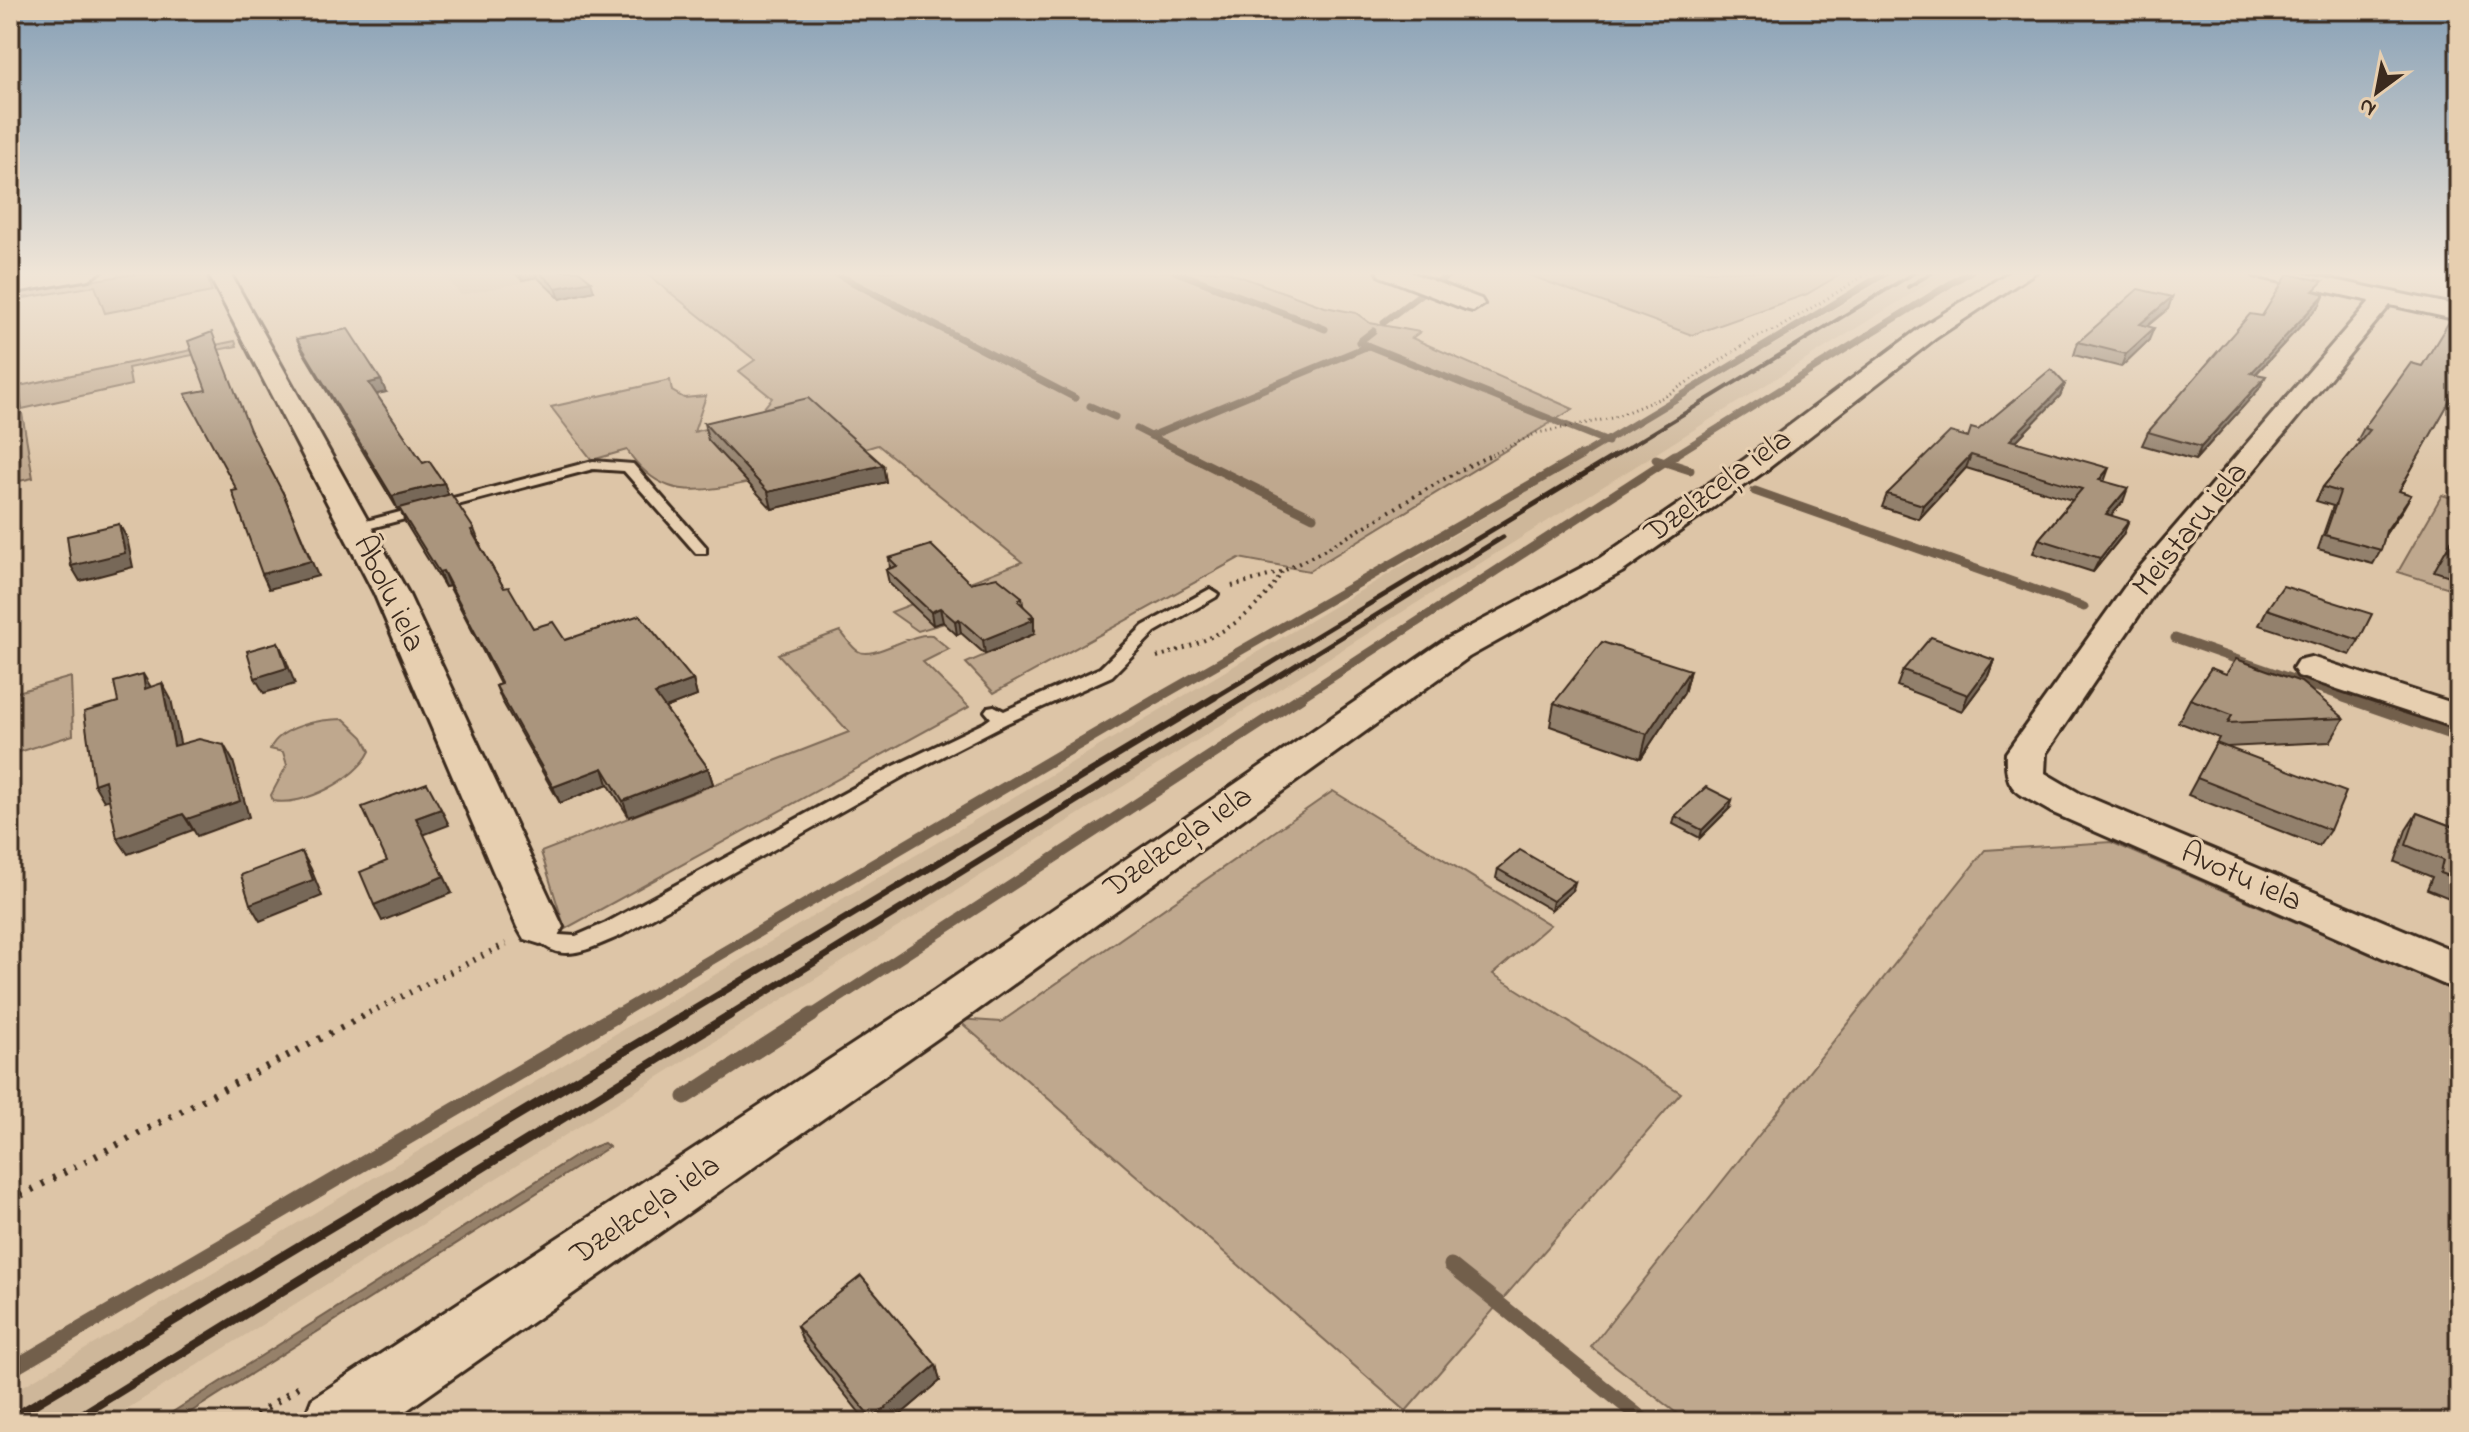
<svg xmlns="http://www.w3.org/2000/svg" width="2469" height="1432" viewBox="0 0 2469 1432" font-family="'Indie Flower',sans-serif">
  <style>
    .built { fill: #ceb79a }
    .green { fill: #bfa88e; stroke: #7d6956; stroke-width: 2 }
    .water { fill: #96816b; stroke: #725e4c; stroke-width: 2 }
    .lines { fill: none; stroke-linecap: round; stroke-linejoin: round }
    .stream-far3 { stroke: #725e4c; stroke-width: 7 }
    .stream-far2 { stroke: #725e4c; stroke-width: 9 }
    .stream-far1 { stroke: #725e4c; stroke-width: 11 }
    .stream { stroke: #725e4c; stroke-width: 15 }
    .service-casing { stroke: #3b2a1e; stroke-width: 6 }
    .minor-casing { stroke: #3b2a1e; stroke-width: 6 }
    .trunk-casing { stroke: #3b2a1e; stroke-width: 6 }
    .path-far3 { stroke: #3b2a1e; stroke-width: 3; stroke-dasharray: 1 4; stroke-linecap: butt }
    .path-far2 { stroke: #3b2a1e; stroke-width: 4; stroke-dasharray: 2 5; stroke-linecap: butt }
    .path-far1 { stroke: #3b2a1e; stroke-width: 6; stroke-dasharray: 2 7; stroke-linecap: butt }
    .path { stroke: #3b2a1e; stroke-width: 7; stroke-dasharray: 3 9; stroke-linecap: butt }
    .service { fill: #e7cfb0; fill-rule: evenodd }
    .minor { fill: #e7cfb0; fill-rule: evenodd }
    .trunk { fill: #e7cfb0; fill-rule: evenodd }
    .rail-far3 { stroke: #3b2a1e; stroke-width: 4 }
    .rail-far2 { stroke: #3b2a1e; stroke-width: 5 }
    .rail-far1 { stroke: #3b2a1e; stroke-width: 7 }
    .rail { stroke: #3b2a1e; stroke-width: 9 }
    .wall { fill: #92806c; stroke: #3b2a1e; stroke-width: 2 }
    .shaded-wall { fill: #776858; stroke: #3b2a1e; stroke-width: 2 }
    .building { fill: #aa957d; stroke: #3b2a1e; stroke-width: 2 }
    .labels { text-anchor: middle; dominant-baseline: central; stroke-width: 6; stroke-linejoin: round; paint-order: stroke }
    .street-label { font-size: 32px; fill: #3b2a1e; stroke: #e7cfb0 }
  </style>
  <rect width="100%" height="100%" fill="#ddc5a7"/>
  <filter id="ink" filterUnits="userSpaceOnUse"><feTurbulence type="fractalNoise" baseFrequency=".0125" numOctaves="2"/><feDisplacementMap in="SourceGraphic" scale="16" xChannelSelector="R" yChannelSelector="G"/><feConvolveMatrix kernelMatrix="1 2 1 2 8 2 1 2 1" color-interpolation-filters="sRGB"/></filter>
  <g filter="url(#ink)">
    <g class="built">
      <polygon points="440,271 579,271 461,295"/>
      <polygon points="1898,271 1948,271 106,1422 10,1422 10,1394"/>
    </g>
    <g class="green">
      <polygon points="155,271 205,271 212,292 105,313 95,286 12,300 10,307 10,295 22,291"/>
      <path d="M643,271H1225L1325,307L1356,313L1370,323L1420,332L1412,338L1573,409L1309,571L1239,558L994,693L966,663L1034,634L948,622L918,631L891,612L1022,562L878,445C830,458 713,503 669,486C652,480 637,465 627,450L592,460L551,407L670,380L672,391L684,398L706,396L694,432L759,414L772,398L739,371L755,360Z"/>
      <polygon points="1518,271 1846,271 1807,294 1692,335"/>
      <polygon points="235,341 237,346 128,368 131,385 22,409 19,386"/>
      <polygon points="22,413 33,478 10,483 10,416"/>
      <polygon points="2442,495 2459,500 2459,591 2398,572"/>
      <path d="M840,631C846,637 851,647 858,651C872,661 910,632 932,635L949,649L923,662L969,707L565,929L541,852L849,732L778,654Z"/>
      <polygon points="71,677 73,735 10,755 10,694"/>
      <path d="M344,719L363,737L370,751C357,779 303,807 273,801L271,795L287,765L283,752L270,749C280,726 321,719 344,719Z"/>
      <polygon points="1333,791 1550,925 1493,974 1681,1093 1406,1411 957,1019 1001,1022"/>
      <polygon points="2111,842 2459,993 2459,1422 1688,1422 1591,1347 1985,850"/>
    </g>
    <polygon class="water" points="604,1143 609,1147 175,1422 157,1422 582,1152"/>
    <g class="lines">
      <g class="stream-far3">
        <polyline points="831,271 1075,398"/>
        <polyline points="1174,271 1325,329"/>
        <polyline points="1436,283 1454,271"/>
        <polyline points="1384,322 1422,293"/>
        <polyline points="1373,331 1359,342 1608,442"/>
        <polyline points="1090,406 1115,417"/>
        <polyline points="1137,429 1192,457"/>
        <polyline points="1151,436 1368,346"/>
        <polyline points="1579,457 1889,271"/>
        <polyline points="1672,457 1971,271"/>
      </g>
      <g class="stream-far2">
        <polyline points="1188,455 1313,517"/>
        <polyline points="1656,459 1690,470"/>
        <polyline points="1755,491 2084,607"/>
        <polyline points="2175,638 2350,699"/>
        <polyline points="1156,699 1582,455"/>
        <polyline points="1298,699 1675,455"/>
      </g>
      <g class="stream-far1">
        <polyline points="2344,697 2459,737"/>
        <polyline points="613,1017 1159,697"/>
        <polyline points="809,1017 1301,697"/>
      </g>
      <g class="stream">
        <polyline points="685,1097 812,1015"/>
        <polyline points="1451,1265 1646,1422"/>
        <polyline points="10,1370 617,1015"/>
      </g>
      <defs>
        <g id="service">
          <polygon points="593,461 633,464 706,547 706,553 696,553 624,471 593,469 356,532 349,528 351,525"/>
          <path d="M1210,589L1218,594L1216,597L1155,632L1112,676L1007,723L904,776L622,935C586,950 554,970 529,927L532,921C546,917 551,925 559,935L576,936L606,923L890,768L984,723L991,718L985,711L988,707L994,706L1004,711L1100,668L1143,626Z"/>
        </g>
        <g id="minor">
          <polygon points="207,271 229,271 408,593 563,927 556,939 540,944 524,939 517,927 374,593"/>
          <polygon points="1377,271 1407,271 1481,299 1484,304 1473,311 1465,309 1380,276"/>
          <polygon points="2011,271 2037,271 1936,338 1765,471 1622,572 1469,657 968,1017 390,1422 303,1422 312,1399 934,991 1443,641 1600,558 1745,459 1920,328"/>
          <path d="M2251,271H2291L2459,306V320L2390,305L2158,587L2046,753L2045,773L2081,794L2459,953V991L2051,812C2019,792 2004,794 2006,753L2134,574L2370,301L2254,276Z"/>
          <polygon points="2311,657 2459,705 2459,729 2298,676 2293,668 2298,660"/>
        </g>
        <polygon id="trunk" points="48,271 102,271 89,279 10,293 10,277"/>
      </defs>
      <use href="#service" class="service-casing"/>
      <use href="#minor" class="minor-casing"/>
      <use href="#trunk" class="trunk-casing"/>
      <g class="path-far3">
        <polyline points="118,274 149,271"/>
        <polyline points="1487,457 1537,433 1612,418 1666,396 1756,337 1777,329 1872,271"/>
      </g>
      <g class="path-far2">
        <path d="M1232,586C1249,581 1269,577 1285,570C1357,536 1420,488 1491,455"/>
        <path d="M1157,657C1211,641 1252,622 1282,572"/>
      </g>
      <polyline class="path-far1" points="361,1017 506,944"/>
      <g class="path">
        <polyline points="10,1201 365,1015"/>
        <polyline points="246,1422 298,1387"/>
      </g>
      <use href="#service" class="service"/>
      <use href="#minor" class="minor"/>
      <use href="#trunk" class="trunk"/>
      <g class="rail-far3">
        <polyline points="1908,287 1935,271"/>
        <polyline points="1613,457 1917,271"/>
      </g>
      <g class="rail-far2">
        <polyline points="1212,699 1616,455"/>
        <polyline points="1241,699 1503,537"/>
      </g>
      <g class="rail-far1">
        <polyline points="681,1017 1215,697"/>
        <polyline points="726,1017 1244,697"/>
      </g>
      <g class="rail">
        <polyline points="10,1419 685,1015"/>
        <polyline points="70,1422 730,1015"/>
      </g>
    </g>
    <g class="wall">
      <polygon points="512,271 579,271 594,291 560,299 537,277 522,280"/>
      <polygon points="2304,271 2337,271 2332,276"/>
      <polygon points="2317,292 2320,305 2256,374 2259,389 2195,460 2142,445 2148,432 2262,316"/>
      <polygon points="2172,297 2168,309 2147,326 2149,340 2121,367 2074,355 2078,342"/>
      <polygon points="2459,312 2459,405 2449,402 2399,491 2411,495 2385,535 2381,550 2373,564 2318,549 2333,506 2316,501 2323,487 2360,442 2357,441 2364,428 2422,366"/>
      <polygon points="297,339 386,392 376,394 423,463 444,483 448,495 480,544 479,544 504,588 533,628 565,640 693,680 697,696 665,708 708,768 713,784 629,817 608,784 560,803 502,701 496,686 500,684 449,586 445,587 405,522 400,509 398,510 302,350"/>
      <polygon points="2065,384 2060,396 2016,441 2104,481 2123,502 2110,516 2123,535 2093,572 2033,553 2039,539 2072,500 1966,468 1919,519 1882,507 1887,494 1968,437"/>
      <polygon points="704,423 883,465 886,482 772,509 708,440"/>
      <polygon points="2459,527 2459,579 2434,571"/>
      <polygon points="889,558 970,583 1022,597 1023,605 1035,630 1034,634 985,654 961,633 957,635 943,622 933,625 889,583 886,570 890,568"/>
      <polygon points="2267,609 2359,640 2350,655 2259,625"/>
      <polygon points="1994,660 1988,676 1962,711 1897,686 1903,670"/>
      <polygon points="1690,670 1684,693 1641,758 1550,726 1554,703"/>
      <polygon points="2190,699 2344,718 2330,742 2225,747 2330,830 2319,846 2188,795 2219,738 2178,722"/>
      <polygon points="1730,808 1700,838 1673,824 1675,816"/>
      <polygon points="2417,813 2459,829 2459,902 2427,889 2432,877 2395,862 2406,830"/>
      <polygon points="1498,869 1573,890 1551,910 1496,878"/>
      <polygon points="797,1326 936,1365 940,1381 892,1422 867,1422 803,1342"/>
    </g>
    <g class="shaded-wall">
      <polygon points="519,271 535,271 537,277 522,280"/>
      <polygon points="591,281 594,291 560,299 556,288"/>
      <polygon points="2325,294 2320,305 2245,385 2251,373"/>
      <polygon points="2172,297 2168,309 2135,336 2140,324"/>
      <polygon points="2154,328 2149,340 2121,367 2126,354"/>
      <polygon points="2266,376 2259,389 2195,460 2201,447"/>
      <polygon points="381,380 386,392 373,395 369,383"/>
      <polygon points="2065,384 2060,396 2005,452 2010,440"/>
      <polygon points="1971,455 1966,468 1919,519 1923,505"/>
      <polygon points="883,465 886,482 772,509 768,492"/>
      <polygon points="2109,468 2104,482 2099,480"/>
      <polygon points="444,483 449,496 398,510 392,496"/>
      <polygon points="2128,488 2123,502 2100,528 2106,514"/>
      <polygon points="283,493 318,576 269,589 262,574"/>
      <polygon points="2411,495 2403,509 2378,545 2386,531"/>
      <polygon points="2129,521 2123,535 2093,572 2100,558"/>
      <polygon points="119,524 127,538 133,567 80,581 71,566"/>
      <polygon points="474,529 480,544 476,545 471,530"/>
      <polygon points="443,571 449,586 445,587 439,572"/>
      <polygon points="940,608 943,622 933,625 931,612"/>
      <polygon points="1034,616 1034,634 985,654 983,640"/>
      <polygon points="959,619 961,633 957,635 955,621"/>
      <polygon points="278,642 285,657 295,684 264,693 255,678"/>
      <polygon points="1994,660 1988,676 1962,711 1968,695"/>
      <polygon points="1690,670 1684,693 1641,758 1647,734"/>
      <polygon points="143,674 152,689 145,689"/>
      <polygon points="693,680 697,696 660,710 655,694"/>
      <polygon points="162,683 171,699 184,762 174,746"/>
      <polygon points="224,745 233,761 249,817 197,836 187,819"/>
      <polygon points="603,768 608,784 560,803 553,787"/>
      <polygon points="708,768 713,784 629,817 623,801"/>
      <polygon points="105,780 116,797 104,801 94,784"/>
      <polygon points="1732,800 1730,808 1700,838 1702,830"/>
      <polygon points="441,809 449,825 423,835 416,818"/>
      <polygon points="183,814 193,830 128,854 117,838"/>
      <polygon points="302,852 311,869 322,896 260,921 250,904"/>
      <polygon points="444,876 452,893 382,921 374,905"/>
      <polygon points="1575,882 1573,890 1551,910 1553,901"/>
      <polygon points="936,1365 940,1381 892,1422 873,1422 872,1419"/>
    </g>
    <g class="building">
      <polygon points="538,271 579,271 591,281 556,288"/>
      <polygon points="2288,274 2323,281 2313,291 2325,294 2251,373 2266,376 2201,447 2148,432 2250,314 2262,316"/>
      <polygon points="2138,289 2172,297 2140,324 2154,328 2126,354 2078,342"/>
      <polygon points="2455,312 2459,312 2459,391 2456,390 2399,491 2411,495 2386,531 2381,550 2325,535 2340,492 2323,487 2370,430 2364,428 2411,363 2422,366"/>
      <polygon points="348,329 381,380 369,383 423,463 429,461 444,483 392,496 297,339"/>
      <polygon points="212,332 250,430 283,493 311,561 262,574 232,491 237,490 185,394 206,390 188,341"/>
      <polygon points="2051,369 2065,384 2010,440 2109,468 2099,480 2128,488 2106,514 2129,521 2100,558 2039,539 2082,489 1971,455 1923,505 1887,494 1950,432 1968,437 1971,428 1978,430"/>
      <polygon points="808,398 883,465 768,492 704,423"/>
      <polygon points="451,494 474,529 471,530 504,588 509,587 533,628 553,622 565,640 640,615 693,680 655,694 708,768 623,801 603,768 553,787 496,686 502,684 443,571 439,572 399,508"/>
      <polygon points="119,524 125,553 71,566 67,536"/>
      <polygon points="2459,528 2459,553 2448,549"/>
      <polygon points="931,545 970,583 997,577 1022,597 1018,601 1034,616 1030,617 1033,620 983,640 959,619 955,621 940,608 931,612 886,570 897,566 889,558"/>
      <polygon points="2283,586 2372,614 2359,640 2267,609"/>
      <polygon points="1931,637 1994,660 1968,695 1903,670"/>
      <polygon points="278,642 287,668 255,678 247,651"/>
      <polygon points="1602,642 1690,670 1647,734 1554,703"/>
      <polygon points="2236,659 2301,682 2344,718 2228,723 2232,715 2190,699 2211,668 2226,674"/>
      <polygon points="143,674 145,689 162,683 174,746 199,739 224,745 240,801 187,819 183,814 117,838 105,780 94,784 84,712 118,702 114,682"/>
      <polygon points="2216,743 2346,792 2330,830 2197,778"/>
      <polygon points="427,783 441,809 416,818 444,876 374,905 360,872 387,861 362,807"/>
      <polygon points="1706,787 1732,800 1702,830 1675,816"/>
      <polygon points="2417,813 2459,829 2459,880 2440,873 2443,860 2406,845"/>
      <polygon points="1520,850 1575,882 1553,901 1498,869"/>
      <polygon points="302,852 313,880 250,904 241,875"/>
      <polygon points="861,1276 936,1365 872,1419 797,1326"/>
    </g>
  </g>
  <linearGradient id="sky" x2="0" y2="1"><stop stop-color="#87a0b6"/><stop offset="0.58" stop-color="#f0e5d7"/><stop offset="1" stop-color="#f0e5d7" stop-opacity="0"/></linearGradient>
  <rect width="2469" height="471" fill="url(#sky)"/>
  <g class="labels">
    <g class="street-label">
      <text transform="translate(1719 487) rotate(-36)">Dzelzceļa iela</text>
      <text transform="translate(2191 530) rotate(-51)">Meistaru iela</text>
      <text transform="translate(388 594) rotate(64)">Ābolu iela</text>
      <text transform="translate(1179 843) rotate(-35)">Dzelzceļa iela</text>
      <text transform="translate(2241 878) rotate(24)">Avotu iela</text>
      <text transform="translate(646 1211) rotate(-34)">Dzelzceļa iela</text>
    </g>
  </g>
  <rect width="2469" height="1432" fill="none" stroke="#e7cfb0" stroke-width="40"/>
  <rect x="20" y="20" width="2429" height="1392" fill="none" stroke="#3b2a1e" stroke-width="3" filter="url(#ink)"/>
  <g transform="translate(2377 92) rotate(212)" stroke="#e7cfb0" stroke-width="6" paint-order="stroke">
  <path d="M0-6L14 30L0 20L-14 30Z" fill="#3b2a1e"/>
  <text y="-12" font-size="22" font-weight="bold" text-anchor="middle" fill="#3b2a1e">N</text>
  </g>
</svg>
